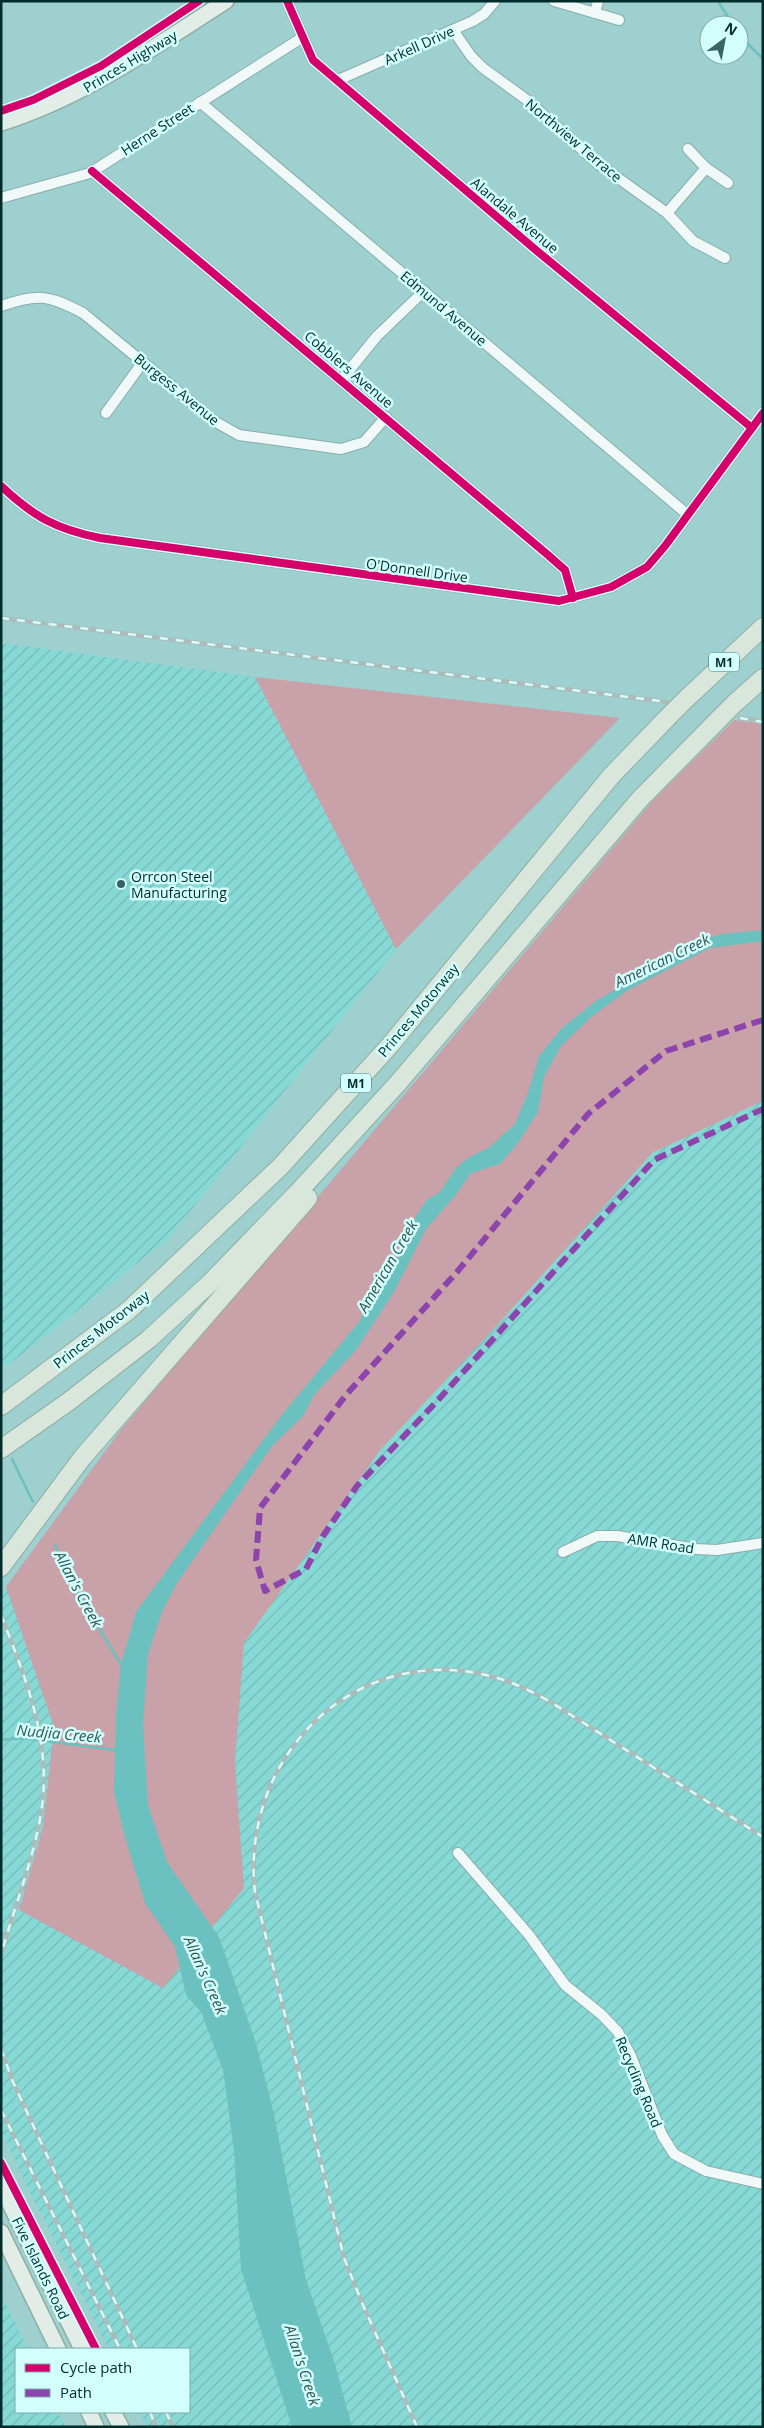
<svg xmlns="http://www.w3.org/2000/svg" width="764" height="2428" viewBox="0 0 764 2428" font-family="'Open Sans',sans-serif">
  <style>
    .industrial { fill: url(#industrial-furrows) }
    .green { fill: #c9a1a8 }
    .water { fill: #6ac1bf }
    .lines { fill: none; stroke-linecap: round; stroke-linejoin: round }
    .stream { stroke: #6ac1bf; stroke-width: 2.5 }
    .minor-casing { stroke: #86aead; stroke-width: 12 }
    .primary-casing { stroke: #8faea2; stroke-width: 18 }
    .motorway-casing { stroke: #8faea2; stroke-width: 20 }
    .minor { stroke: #f0f8f8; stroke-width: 10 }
    .primary { stroke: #e2ede7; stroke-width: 15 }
    .motorway { stroke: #d9e6db; stroke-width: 18 }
    .rail-casing { stroke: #acbcbb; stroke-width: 4.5 }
    .rail { stroke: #d2fefc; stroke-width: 2.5; stroke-dasharray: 8; stroke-linecap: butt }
    .motorway-bridge-casing { stroke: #8faea2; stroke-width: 20; stroke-linecap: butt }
    .motorway-bridge { stroke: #d9e6db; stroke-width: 18 }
    .quiet { stroke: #8e44ad; stroke-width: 6; stroke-dasharray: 12 6; stroke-linecap: butt }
    .cycleway-casing { stroke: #d2fefc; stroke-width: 11 }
    .cycleway { stroke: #d6006c; stroke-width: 8 }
    .poi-dot { fill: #386564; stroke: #d2fefc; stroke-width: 2 }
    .labels { text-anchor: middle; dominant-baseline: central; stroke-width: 5; stroke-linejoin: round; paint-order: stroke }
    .shield { fill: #d2fefc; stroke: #406b6a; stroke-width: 1 }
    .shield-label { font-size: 12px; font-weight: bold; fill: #012c2b }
    .street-label { font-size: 14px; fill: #012c2b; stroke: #d2fefc }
    .poi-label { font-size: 14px; fill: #012c2b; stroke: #d2fefc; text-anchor: start }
    .water-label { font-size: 15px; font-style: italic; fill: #355554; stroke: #d2fefc }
  </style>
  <defs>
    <pattern id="industrial-furrows" width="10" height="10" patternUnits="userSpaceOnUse" patternTransform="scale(1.25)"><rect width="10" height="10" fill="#87d9d6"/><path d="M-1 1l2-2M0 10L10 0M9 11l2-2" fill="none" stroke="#73bab8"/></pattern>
  </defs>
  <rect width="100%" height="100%" fill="#9ed0cf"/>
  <g class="industrial">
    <polygon points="1,643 255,677 396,949 170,1237 11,1363 1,1368"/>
    <polygon points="763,725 763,2427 147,2427 140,2412 189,2412 189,2349 109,2349 29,2190 1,2129 1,1594 120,1431 655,798"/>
    <polygon points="1,2294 28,2349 16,2349 16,2412 58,2412 66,2427 1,2427"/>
  </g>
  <g class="green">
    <polygon points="255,677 620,718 396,949"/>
    <polygon points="734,720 763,724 763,1101 652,1153 491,1332 381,1449 244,1643 235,1763 244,1888 163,1988 19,1910 43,1827 54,1727 6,1587 120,1431 655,798"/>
  </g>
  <polygon class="water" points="763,930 763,941 710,948 628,990 591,1017 561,1046 544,1077 538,1112 518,1143 500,1164 471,1173 454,1197 426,1229 394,1292 356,1350 314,1395 303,1416 272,1446 177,1583 162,1612 148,1654 143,1725 148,1805 167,1862 219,1937 256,2043 274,2114 306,2280 335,2364 352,2427 292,2427 241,2269 234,2150 223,2070 201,2012 186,1995 175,1947 145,1903 125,1837 114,1792 116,1713 121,1665 136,1612 281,1416 359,1322 365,1310 378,1294 383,1274 405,1250 416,1216 427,1200 440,1192 455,1169 468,1158 490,1147 515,1124 528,1093 539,1056 562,1028 596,1001 696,942 722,934"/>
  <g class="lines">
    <g class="stream">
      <polyline points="718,1 733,25"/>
      <polyline points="739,35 763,59"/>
      <polyline points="12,1459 33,1502"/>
      <polyline points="55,1545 78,1593 123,1668"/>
      <polyline points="1,1740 22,1738 115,1750"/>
    </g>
    <defs>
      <g id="minor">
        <polyline points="287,1 313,60 537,251 752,428"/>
        <polyline points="554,1 619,20"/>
        <polyline points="595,13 598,1"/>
        <polyline points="453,30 471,56 483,68 527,100 597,163 667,213 693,241 725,258"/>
        <polyline points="338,80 473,21 484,14 495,1"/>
        <polyline points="200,102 688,515"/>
        <polyline points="688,149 706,168"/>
        <polyline points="92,171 548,555 565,570 573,598"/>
        <polyline points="1,198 90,173 303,37"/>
        <polyline points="667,213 706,168 728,183"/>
        <path d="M1,306C38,293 48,295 83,313L214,421L239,435L341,449L364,442L386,417"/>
        <polyline points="342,379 377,336 424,291"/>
        <polyline points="106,413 143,362"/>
        <path d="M1,486C34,517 56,529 100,538L559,601L611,587L647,567L665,546L763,413"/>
        <polyline points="563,1552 597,1536 617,1536 697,1549 717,1550 763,1543"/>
        <polyline points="458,1853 529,1935 565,1985 602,2015 618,2032 631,2056 662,2135 674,2154 706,2171 763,2184"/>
      </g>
      <g id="primary">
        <path d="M1,123C84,97 154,47 226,1"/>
        <polyline points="1,2186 82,2349"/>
        <polyline points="1,2232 58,2349"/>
        <polyline points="89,2412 96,2427"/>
        <polyline points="113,2412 121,2427"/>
      </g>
      <g id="motorway">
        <polyline points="686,699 763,627"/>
        <polyline points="735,703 763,678"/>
        <polyline points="1,1406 129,1310 281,1166 391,1044 612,775 668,717"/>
        <polyline points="1,1449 68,1402 149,1339 210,1283 300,1190 398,1083 640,799 720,718"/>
        <polyline points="1,1567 82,1458 308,1198"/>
      </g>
    </defs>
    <use href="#minor" class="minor-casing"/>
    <use href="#primary" class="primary-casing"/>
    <use href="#motorway" class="motorway-casing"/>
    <use href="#minor" class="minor"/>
    <use href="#primary" class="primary"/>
    <use href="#motorway" class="motorway"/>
    <defs>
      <g id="rail">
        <polyline points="1,618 667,702"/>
        <polyline points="740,718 763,722"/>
        <path d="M1,1615C28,1684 55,1750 39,1824C30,1869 13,1911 1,1955"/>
        <polyline points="1,2049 13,2082 137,2349"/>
        <polyline points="1,2110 120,2349"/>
        <polyline points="150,2412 156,2427"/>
        <polyline points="166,2412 173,2427"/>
        <path d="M417,2427L363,2305L344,2258L255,1892C240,1759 351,1644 486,1675C509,1680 529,1690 549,1701L763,1837"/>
      </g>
    </defs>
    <use href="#rail" class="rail-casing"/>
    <use href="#rail" class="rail"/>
    <defs>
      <g id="motorway-bridge">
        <polyline points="668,717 686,699"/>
        <polyline points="720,718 735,703"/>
      </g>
    </defs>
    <use href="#motorway-bridge" class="motorway-bridge-casing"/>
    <use href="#motorway-bridge" class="motorway-bridge"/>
    <polyline class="quiet" points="763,1020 666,1051 588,1114 457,1272 346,1395 260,1508 256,1560 265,1591 306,1569 323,1536 357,1486 439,1399 654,1160 763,1109"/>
    <defs>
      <g id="cycleway">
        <polyline points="287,1 313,60 537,251 752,428"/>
        <polyline points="1,111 33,100 101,66 199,1"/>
        <polyline points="92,171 548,555 565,570 573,598"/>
        <path d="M1,486C34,517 56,529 100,538L559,601L611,587L647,567L665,546L763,413"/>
        <polyline points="1,2163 96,2349"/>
      </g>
    </defs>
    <use href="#cycleway" class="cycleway-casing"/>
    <use href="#cycleway" class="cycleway"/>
  </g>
  <circle class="poi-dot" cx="121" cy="884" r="5"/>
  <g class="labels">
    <g class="shield">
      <rect x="709" y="652.5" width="30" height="19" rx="4"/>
      <rect x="341" y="1073.5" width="30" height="19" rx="4"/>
    </g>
    <g class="shield-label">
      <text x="724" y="662">M1</text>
      <text x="356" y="1083">M1</text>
    </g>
    <g class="street-label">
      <text transform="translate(419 45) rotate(-24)">Arkell Drive</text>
      <text transform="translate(130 61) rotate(-31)">Princes Highway</text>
      <text transform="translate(157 129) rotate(-33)">Herne Street</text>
      <text transform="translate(574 140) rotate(40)">Northview Terrace</text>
      <text transform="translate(515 215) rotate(40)">Alandale Avenue</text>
      <text transform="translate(444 308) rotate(40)">Edmund Avenue</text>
      <text transform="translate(349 369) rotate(40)">Cobblers Avenue</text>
      <text transform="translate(177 389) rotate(39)">Burgess Avenue</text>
      <text transform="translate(417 570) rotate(8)">O'Donnell Drive</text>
      <text transform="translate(418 1010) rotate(-50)">Princes Motorway</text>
      <text transform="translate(101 1329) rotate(-38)">Princes Motorway</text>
      <text transform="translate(661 1543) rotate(9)">AMR Road</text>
      <text transform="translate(639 2082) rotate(67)">Recycling Road</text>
      <text transform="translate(41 2268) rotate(64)">Five Islands Road</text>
    </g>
    <g class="poi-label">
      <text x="131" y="876">Orrcon Steel<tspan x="131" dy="16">Manufacturing</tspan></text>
    </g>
    <g class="water-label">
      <text transform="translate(662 960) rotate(-26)">American Creek</text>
      <text transform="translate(387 1266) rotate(-60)">American Creek</text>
      <text transform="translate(79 1589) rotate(62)">Allan's Creek</text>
      <text transform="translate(59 1733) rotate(5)">Nudjia Creek</text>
      <text transform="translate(206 1975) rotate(66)">Allan's Creek</text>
      <text transform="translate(303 2365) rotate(72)">Allan's Creek</text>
    </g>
  </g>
  <rect width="764" height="2428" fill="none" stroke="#012c2b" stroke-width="5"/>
  <rect x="15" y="2348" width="175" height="65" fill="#d2fefc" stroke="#7eaaa8"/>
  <rect x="25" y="2364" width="25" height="8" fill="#d6006c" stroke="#7eaaa8"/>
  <text x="60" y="2373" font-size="15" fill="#012c2b">Cycle path</text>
  <rect x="25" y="2389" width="25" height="8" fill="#8e44ad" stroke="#7eaaa8"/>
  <text x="60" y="2398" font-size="15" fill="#012c2b">Path</text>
  <g transform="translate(724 40) rotate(32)"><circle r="24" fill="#d2fefc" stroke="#7eaaa8"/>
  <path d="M0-4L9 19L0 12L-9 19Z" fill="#386564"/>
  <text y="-8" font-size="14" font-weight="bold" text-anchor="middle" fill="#012c2b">N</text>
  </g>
</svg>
